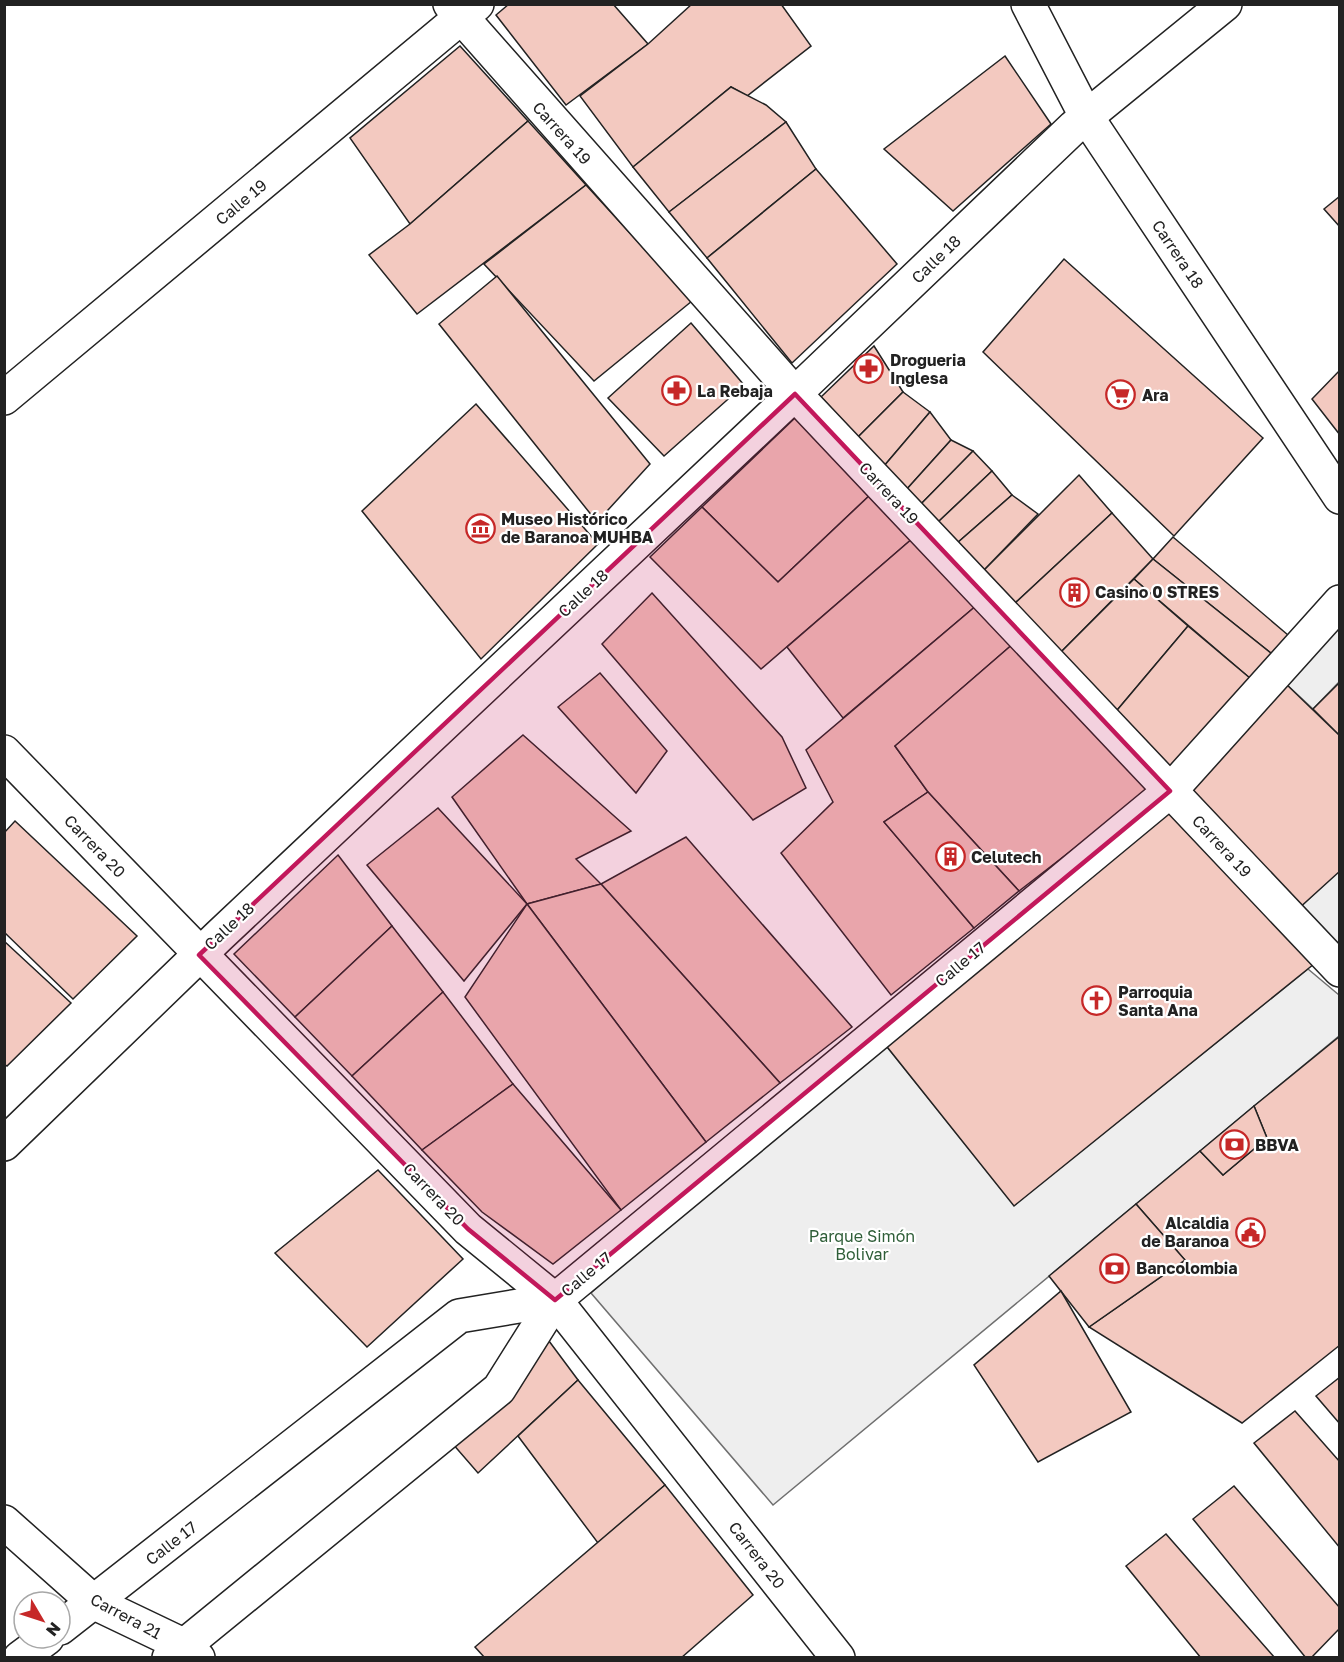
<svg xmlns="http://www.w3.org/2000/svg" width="1344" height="1662" viewBox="0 0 1344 1662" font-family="'Golos Text',sans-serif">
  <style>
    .green { fill: #eee; stroke: #6f6f6f; stroke-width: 1.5 }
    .building { fill: #f3c9c0; stroke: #222; stroke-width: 1.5 }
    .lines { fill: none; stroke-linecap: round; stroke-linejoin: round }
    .minor-casing { stroke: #222; stroke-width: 36 }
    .tertiary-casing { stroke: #222; stroke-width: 36 }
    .secondary-casing { stroke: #222; stroke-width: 36 }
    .minor { stroke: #fff; stroke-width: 33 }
    .tertiary { stroke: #fff; stroke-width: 33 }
    .secondary { stroke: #fff; stroke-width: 33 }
    .marked { fill: #c2185b; fill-opacity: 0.2; stroke: #c2185b; stroke-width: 4.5; stroke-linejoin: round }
    .labels { text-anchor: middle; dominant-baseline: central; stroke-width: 4.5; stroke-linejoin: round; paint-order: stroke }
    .street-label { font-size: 16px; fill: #222; stroke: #fff }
    .poi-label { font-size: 16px; font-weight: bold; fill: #222; stroke: #fff; text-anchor: start }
    .park-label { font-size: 16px; fill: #2f5e38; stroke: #fff }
  </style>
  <rect width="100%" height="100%" fill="#fff"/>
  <g class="green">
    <polygon points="1339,624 1339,682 1313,709 1285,683"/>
    <polygon points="1339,871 1339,955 1297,910"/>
    <polygon points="1308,969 1339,995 1339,1036 773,1505 591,1293 880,1038 1014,1205"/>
  </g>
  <g class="building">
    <polygon points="509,4 613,4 648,44 566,105 496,15"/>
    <polygon points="692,4 781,4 811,46 747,96 731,87 633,167 580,96 648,44"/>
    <polygon points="460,46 528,121 410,224 350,138"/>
    <polygon points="1005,56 1051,124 953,211 884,149"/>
    <polygon points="731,87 766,105 786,122 669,212 633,167"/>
    <polygon points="528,121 586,185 417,314 369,255 410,224"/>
    <polygon points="786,122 816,169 707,258 669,212"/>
    <polygon points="816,169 897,264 792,363 707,258"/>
    <polygon points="586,185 692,301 594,381 484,264"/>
    <polygon points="1340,196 1340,227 1324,209"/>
    <polygon points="1064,259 1263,438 1174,536 983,352"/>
    <polygon points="497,276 650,464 597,522 439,324"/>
    <polygon points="691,323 744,385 664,456 608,398"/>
    <polygon points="874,346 903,392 858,437 821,397"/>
    <polygon points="1340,370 1340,435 1312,399"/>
    <polygon points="903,392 930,412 884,466 858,437"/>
    <polygon points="476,404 598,544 481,659 362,511"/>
    <polygon points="930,412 951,440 906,490 884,466"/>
    <polygon points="796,417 871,494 778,582 702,507"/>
    <polygon points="951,440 973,451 920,505 906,490"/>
    <polygon points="973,451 992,471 937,523 920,505"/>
    <polygon points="992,471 1012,495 956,544 937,523"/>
    <polygon points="1079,475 1112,513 1013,605 982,572"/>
    <polygon points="871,494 913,538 761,669 650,557 702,507 778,582"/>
    <polygon points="1012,495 1038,514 982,572 956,544"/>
    <polygon points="1112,513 1153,559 1058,655 1013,605"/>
    <polygon points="1173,537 1288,635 1272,654 1153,559"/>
    <polygon points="913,538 977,605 843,718 787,647"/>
    <polygon points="1153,559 1272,654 1251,679 1134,579"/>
    <polygon points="1134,579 1188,626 1113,715 1058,655"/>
    <polygon points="652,593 782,737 806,788 753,820 602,644"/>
    <polygon points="977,605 1014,643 895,746 928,792 884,822 974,928 891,995 781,853 833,802 806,750"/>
    <polygon points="1188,626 1251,679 1168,772 1113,715"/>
    <polygon points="1014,643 1151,789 1019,891 928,792 895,746"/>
    <polygon points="600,673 667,751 636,793 558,707"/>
    <polygon points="1340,682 1340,736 1313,709"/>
    <polygon points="1285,683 1340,736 1340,871 1297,910 1186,791"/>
    <polygon points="523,735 631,831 576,859 601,884 527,904 452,797"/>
    <polygon points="928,792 1019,891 974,928 884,822"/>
    <polygon points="1169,807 1314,964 1014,1206 880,1038"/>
    <polygon points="438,808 527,904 464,981 367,865"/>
    <polygon points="15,821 137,936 73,999 4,932 4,833"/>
    <polygon points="686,837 852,1027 780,1083 601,884"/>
    <polygon points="338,855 392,926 295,1017 234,954"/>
    <polygon points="601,884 780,1083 706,1142 527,904"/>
    <polygon points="527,904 706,1142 621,1210 465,997"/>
    <polygon points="392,926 443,992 352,1076 295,1017"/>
    <polygon points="4,941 71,1003 7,1066 4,1064"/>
    <polygon points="443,992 513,1084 422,1150 352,1076"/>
    <polygon points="1340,1036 1340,1345 1242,1423 1089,1327 1185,1260 1136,1204 1200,1151 1223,1175 1267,1138 1254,1106"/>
    <polygon points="513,1084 621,1210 553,1264 482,1212 422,1150"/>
    <polygon points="1254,1106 1267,1138 1223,1175 1200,1151"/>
    <polygon points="378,1170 463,1259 367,1347 275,1253"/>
    <polygon points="1136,1204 1185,1260 1089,1327 1049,1276"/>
    <polygon points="1061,1291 1131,1412 1038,1462 974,1365"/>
    <polygon points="546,1337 578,1380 478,1473 452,1443"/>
    <polygon points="1340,1377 1340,1424 1316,1396"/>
    <polygon points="578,1380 665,1485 598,1543 518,1436"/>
    <polygon points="1295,1411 1340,1462 1340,1548 1254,1443"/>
    <polygon points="665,1485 753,1595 681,1658 485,1658 475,1647"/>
    <polygon points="1234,1486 1340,1608 1340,1628 1311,1658 1306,1658 1193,1519"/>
    <polygon points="1166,1534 1275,1658 1201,1658 1126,1566"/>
  </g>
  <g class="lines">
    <defs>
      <g id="minor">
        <polyline points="1028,4 1086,116 1340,497"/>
        <polyline points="4,398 477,4"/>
        <polyline points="4,1144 219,936 784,404 1074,127 1225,4"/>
        <polyline points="4,1522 95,1603 185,1646 198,1658"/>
      </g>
      <g id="tertiary">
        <polyline points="4,752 468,1229 555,1300 838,1658"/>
        <polyline points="60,1628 459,1316 555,1300"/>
        <polyline points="20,1658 47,1638"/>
        <polyline points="169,1658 499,1389 555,1300 1170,791 1340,602"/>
      </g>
      <polyline id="secondary" points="450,4 795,394 1340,970"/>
    </defs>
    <use href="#minor" class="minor-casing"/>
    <use href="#tertiary" class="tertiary-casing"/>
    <use href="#secondary" class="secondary-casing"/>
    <use href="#minor" class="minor"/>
    <use href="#tertiary" class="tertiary"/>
    <use href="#secondary" class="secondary"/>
  </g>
  <path class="marked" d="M795,394L1170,791L555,1300L468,1229L199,955Z"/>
  <defs>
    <symbol id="pharmacy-ring" viewBox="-11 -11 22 22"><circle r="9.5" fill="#fff" stroke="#c62828" stroke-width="1.5"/><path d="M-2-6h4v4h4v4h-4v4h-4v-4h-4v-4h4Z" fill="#c62828"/></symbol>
    <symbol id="supermarket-ring" viewBox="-11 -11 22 22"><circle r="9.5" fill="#fff" stroke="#c62828" stroke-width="1.5"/><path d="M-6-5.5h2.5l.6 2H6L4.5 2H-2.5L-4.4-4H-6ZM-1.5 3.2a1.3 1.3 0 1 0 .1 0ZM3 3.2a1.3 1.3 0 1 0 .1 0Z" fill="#c62828"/></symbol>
    <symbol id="museum-ring" viewBox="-11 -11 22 22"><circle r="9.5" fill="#fff" stroke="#c62828" stroke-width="1.5"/><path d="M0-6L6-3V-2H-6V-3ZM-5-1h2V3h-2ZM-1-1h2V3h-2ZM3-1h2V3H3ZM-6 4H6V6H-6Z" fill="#c62828"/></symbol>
    <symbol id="building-ring" viewBox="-11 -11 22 22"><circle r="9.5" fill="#fff" stroke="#c62828" stroke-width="1.5"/><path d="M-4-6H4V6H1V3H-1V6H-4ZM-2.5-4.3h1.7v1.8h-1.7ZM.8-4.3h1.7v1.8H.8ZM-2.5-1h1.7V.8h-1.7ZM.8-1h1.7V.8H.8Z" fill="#c62828"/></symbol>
    <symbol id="church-ring" viewBox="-11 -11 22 22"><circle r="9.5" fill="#fff" stroke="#c62828" stroke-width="1.5"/><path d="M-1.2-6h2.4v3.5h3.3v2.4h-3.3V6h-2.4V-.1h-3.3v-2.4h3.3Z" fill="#c62828"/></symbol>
    <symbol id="bank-ring" viewBox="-11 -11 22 22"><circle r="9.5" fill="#fff" stroke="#c62828" stroke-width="1.5"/><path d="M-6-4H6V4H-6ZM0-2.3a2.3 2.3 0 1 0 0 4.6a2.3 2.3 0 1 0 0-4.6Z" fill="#c62828"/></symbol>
    <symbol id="civic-ring" viewBox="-11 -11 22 22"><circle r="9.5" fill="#fff" stroke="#c62828" stroke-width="1.5"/><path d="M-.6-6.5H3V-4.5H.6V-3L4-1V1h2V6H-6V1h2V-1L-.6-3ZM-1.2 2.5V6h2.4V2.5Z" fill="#c62828"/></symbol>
  </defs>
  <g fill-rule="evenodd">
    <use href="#pharmacy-ring" x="852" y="352" width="33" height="33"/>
    <use href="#pharmacy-ring" x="660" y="374" width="33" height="33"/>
    <use href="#supermarket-ring" x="1104" y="378" width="33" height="33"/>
    <use href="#museum-ring" x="464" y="512" width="33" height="33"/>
    <use href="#building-ring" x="1058" y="576" width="33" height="33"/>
    <use href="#building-ring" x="934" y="840" width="33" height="33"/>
    <use href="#church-ring" x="1080" y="984" width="33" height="33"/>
    <use href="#bank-ring" x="1218" y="1128" width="33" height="33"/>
    <use href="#civic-ring" x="1234" y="1216" width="33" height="33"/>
    <use href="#bank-ring" x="1098" y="1252" width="33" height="33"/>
  </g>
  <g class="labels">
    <g class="street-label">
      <text transform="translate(562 133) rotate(48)">Carrera 19</text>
      <text transform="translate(241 202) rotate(-40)">Calle 19</text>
      <text transform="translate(1178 254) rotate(56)">Carrera 18</text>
      <text transform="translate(936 259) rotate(-44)">Calle 18</text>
      <text transform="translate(889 493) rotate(47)">Carrera 19</text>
      <text transform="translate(583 593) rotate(-43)">Calle 18</text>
      <text transform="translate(95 846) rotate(46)">Carrera 20</text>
      <text transform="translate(1222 846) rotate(47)">Carrera 19</text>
      <text transform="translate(229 926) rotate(-43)">Calle 18</text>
      <text transform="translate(960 964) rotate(-40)">Calle 17</text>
      <text transform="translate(434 1194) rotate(46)">Carrera 20</text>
      <text transform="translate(586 1274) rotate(-40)">Calle 17</text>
      <text transform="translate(171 1543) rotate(-38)">Calle 17</text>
      <text transform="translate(757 1555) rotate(52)">Carrera 20</text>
      <text transform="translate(126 1616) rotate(28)">Carrera 21</text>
    </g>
    <g class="poi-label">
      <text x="890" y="360">Drogueria<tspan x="890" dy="18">Inglesa</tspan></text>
      <text x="697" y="391">La Rebaja</text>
      <text x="1142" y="395">Ara</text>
      <text x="501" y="519">Museo Histórico<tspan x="501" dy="18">de Baranoa MUHBA</tspan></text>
      <text x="1095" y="592">Casino 0 STRES</text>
      <text x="971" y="857">Celutech</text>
      <text x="1118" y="992">Parroquia<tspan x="1118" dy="18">Santa Ana</tspan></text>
      <text x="1255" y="1145">BBVA</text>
      <text x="1229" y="1223" text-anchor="end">Alcaldia<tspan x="1229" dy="18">de Baranoa</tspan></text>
      <text x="1136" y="1268">Bancolombia</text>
    </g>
    <g class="park-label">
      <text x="862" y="1236">Parque Simón<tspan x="862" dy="18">Bolivar</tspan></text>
    </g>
  </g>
  <rect width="1344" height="1662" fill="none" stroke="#222222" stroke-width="12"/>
  <g transform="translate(42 1620) rotate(129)"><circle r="28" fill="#ffffff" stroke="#a7a7a7" stroke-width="1.5"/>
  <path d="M0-4.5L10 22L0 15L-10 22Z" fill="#c62828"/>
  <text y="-9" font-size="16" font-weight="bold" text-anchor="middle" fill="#222222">N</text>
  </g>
</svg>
